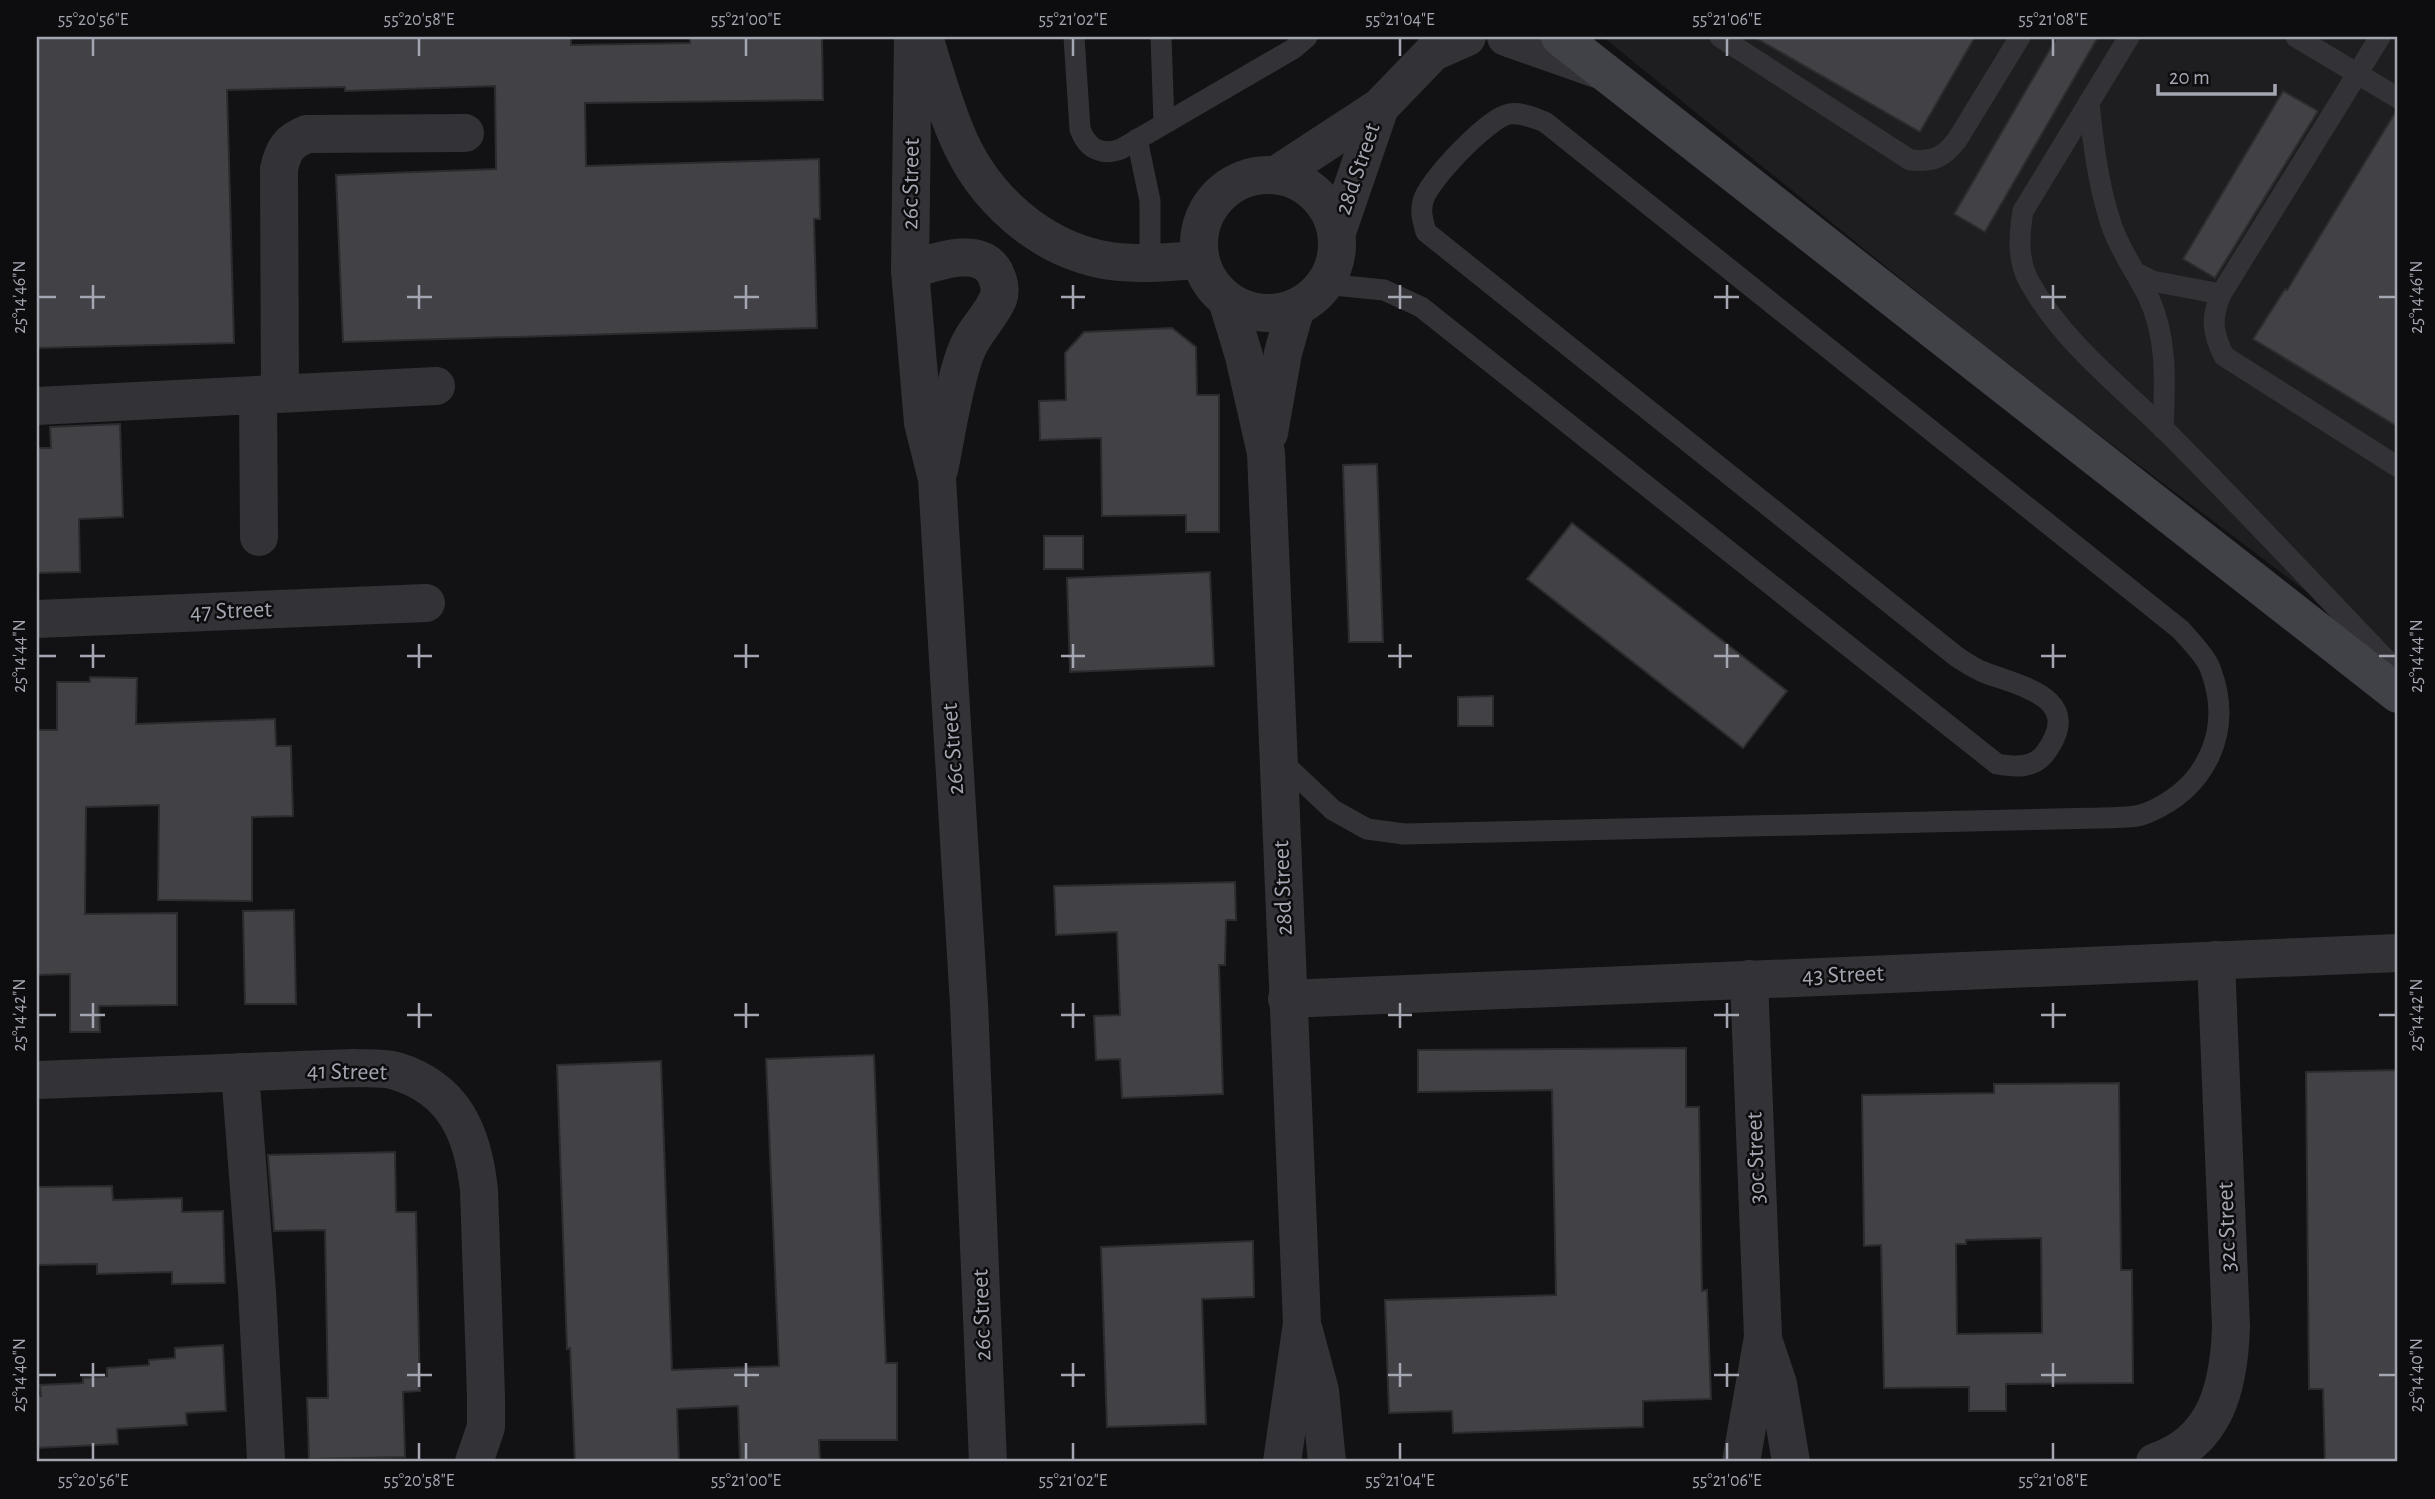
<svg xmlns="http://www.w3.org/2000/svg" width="2435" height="1499" viewBox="0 0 2435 1499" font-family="'Alegreya Sans',sans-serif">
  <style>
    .built { fill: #1e1e20 }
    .building { fill: #414146; stroke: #2c2c2e; stroke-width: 2; fill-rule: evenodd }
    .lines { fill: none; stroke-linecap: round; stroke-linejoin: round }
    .service { stroke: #333337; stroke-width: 21 }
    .minor { stroke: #333337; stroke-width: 38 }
    .secondary { stroke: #414247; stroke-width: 38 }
    .ticks { fill: none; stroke: #a4a7b2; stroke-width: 2.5 }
    .labels { text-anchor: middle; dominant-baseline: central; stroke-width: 5; stroke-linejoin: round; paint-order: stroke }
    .street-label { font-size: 24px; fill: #a4a7b2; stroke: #0d0c0e }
    .neatline { fill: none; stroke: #a4a7b2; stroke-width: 2.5 }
    .ticks-label { font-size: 18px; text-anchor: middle; fill: #a4a7b2 }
  </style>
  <rect width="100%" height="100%" fill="#121113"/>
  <polygon class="built" points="1603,37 2398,37 2398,661 2012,369"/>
  <g class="building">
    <polygon points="37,37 571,37 571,45 690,43 690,37 822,37 823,100 585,103 586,166 819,159 820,219 814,219 817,328 343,342 336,175 496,169 495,86 345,91 345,87 227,90 234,343 37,348"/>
    <polygon points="1754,37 1975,37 1920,132"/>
    <polygon points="2057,37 2098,37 1985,232 1954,214"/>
    <polygon points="2283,91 2318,111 2215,278 2183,259"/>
    <polygon points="2396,111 2398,111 2398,427 2253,339 2285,289 2287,290"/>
    <polygon points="1172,328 1196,347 1197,395 1219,395 1219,532 1186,532 1186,515 1102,516 1101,438 1040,440 1039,401 1066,400 1065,353 1084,332"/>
    <polygon points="120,424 123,517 79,519 80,572 37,573 37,448 51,448 50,427"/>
    <polygon points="1377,464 1383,642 1349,642 1343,465"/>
    <polygon points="1572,523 1787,691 1743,748 1527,579"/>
    <rect x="1044" y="536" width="39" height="33"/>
    <polygon points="1210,572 1214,666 1070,672 1067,578"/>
    <polygon points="90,677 137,678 136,724 275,719 276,746 291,746 293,816 252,817 252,901 158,900 159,805 86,807 85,914 177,913 177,1005 99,1006 100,1032 70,1032 70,974 37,975 37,730 57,730 57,682 90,682"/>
    <polygon points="1493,696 1493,726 1458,726 1458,697"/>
    <polygon points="1235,882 1236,920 1226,920 1225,965 1219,965 1223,1094 1122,1098 1120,1059 1096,1060 1094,1016 1120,1015 1117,932 1056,935 1054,886"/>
    <polygon points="294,910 296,1004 245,1004 243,911"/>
    <polygon points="1686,1048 1686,1107 1699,1107 1702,1291 1707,1290 1711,1399 1643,1401 1643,1427 1453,1433 1452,1411 1389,1413 1385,1300 1556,1295 1552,1090 1418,1092 1418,1050"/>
    <polygon points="874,1055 886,1363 897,1363 897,1440 819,1440 820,1462 740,1462 738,1406 677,1409 679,1462 575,1462 570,1348 567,1349 557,1065 661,1061 672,1370 779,1366 766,1059"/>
    <polygon points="2398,1070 2398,1462 2325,1462 2323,1389 2309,1389 2306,1072"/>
    <path d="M2119,1083L2121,1270H2132L2133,1383L2006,1384V1411H1969V1387L1884,1388L1881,1245L1864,1246L1862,1095L1994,1093V1084ZM2041,1238L2042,1333L1957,1334L1956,1244H1966V1240Z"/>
    <polygon points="395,1152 396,1212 416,1212 420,1391 403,1392 405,1457 309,1459 307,1398 328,1398 325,1230 274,1231 268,1155"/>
    <polygon points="112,1186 113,1200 182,1198 182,1212 223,1211 225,1283 172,1284 172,1272 97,1274 97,1264 37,1265 37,1187"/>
    <polygon points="1253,1241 1254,1297 1202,1299 1206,1424 1107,1427 1101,1247"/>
    <polygon points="223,1345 226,1411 186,1413 187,1425 117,1429 118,1444 37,1448 37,1396 41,1396 40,1385 83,1383 83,1378 107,1376 107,1368 149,1365 149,1360 175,1358 175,1348"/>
  </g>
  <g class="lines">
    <g class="service">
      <path d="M1074,37L1080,129C1087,149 1102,156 1121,149L1293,49L1307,37"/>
      <polyline points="1161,37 1164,123"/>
      <path d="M1720,37L1910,160C1933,162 1943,158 1957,140L2020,37"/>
      <path d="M2129,37L2023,211C2019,235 2017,261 2030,283C2064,343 2118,384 2166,431C2245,510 2321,592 2398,672"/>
      <polyline points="2296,37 2398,98"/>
      <path d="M2380,37L2221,294C2211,318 2212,332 2224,356L2398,467"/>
      <path d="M2089,102C2093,143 2098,184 2111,224C2119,249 2136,272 2148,296C2168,338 2165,384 2163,429"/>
      <polyline points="1137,139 1150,201 1150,264"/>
      <polyline points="2136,273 2152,281 2221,294"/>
      <path d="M1279,759L1333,810L1367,829L1404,834L2099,818C2113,817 2133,819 2147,813C2207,788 2234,730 2210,668C2205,655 2190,641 2181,630L1545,122C1534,118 1521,112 1509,114C1488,118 1428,181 1423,201C1420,213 1423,221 1426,232L1957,657C1965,662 1972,667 1981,671C2017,686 2086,696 2046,752C2034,769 2015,767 1997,764L1421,307L1384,290L1324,284"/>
    </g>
    <g class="minor">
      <polyline points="913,37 910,270 923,423 937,479 969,1004 988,1462"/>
      <path d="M924,37C934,69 943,102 956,133C982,197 1040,250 1110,261C1140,265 1170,262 1200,260"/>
      <polyline points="1506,37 1597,69"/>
      <circle cx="1268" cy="244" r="69"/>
      <polyline points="1276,175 1380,107 1433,52 1467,37"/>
      <polyline points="1337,232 1380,107"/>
      <path d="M910,270C933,263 980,244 995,273C999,281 1001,291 998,299C989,319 972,333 965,354C952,391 947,433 939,470"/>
      <polyline points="1227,300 1244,356 1266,453 1302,1323 1282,1462"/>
      <path d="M280,393L279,169C283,150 289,141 307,134L465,133"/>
      <polyline points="258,395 259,537"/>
      <polyline points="37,406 436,386"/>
      <polyline points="1269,433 1283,353 1296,307"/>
      <polyline points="37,619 426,603"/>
      <polyline points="1287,999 2398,953"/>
      <polyline points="240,1072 257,1292 266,1459"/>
      <path d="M37,1080L353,1068C366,1069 383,1067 396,1071C455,1089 473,1134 479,1190L486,1396V1427L474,1462"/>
      <polyline points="1304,1331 1320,1391 1327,1462"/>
      <polyline points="1764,1342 1778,1384 1791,1462"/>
      <polyline points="1741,1462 1763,1337 1749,979"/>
      <path d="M2155,1462C2217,1442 2229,1385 2231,1327L2216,960"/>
    </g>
    <polyline class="secondary" points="1560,37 2398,694"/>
  </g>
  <path class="ticks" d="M93,38V56M419,38V56M746,38V56M1073,38V56M1400,38V56M1727,38V56M2053,38V56M93,285V309M419,285V309M746,285V309M1073,285V309M1400,285V309M1727,285V309M2053,285V309M38,297H56M80,297H105M407,297H432M734,297H759M1061,297H1085M1388,297H1412M1714,297H1739M2041,297H2066M2379,297H2396M93,644V668M419,644V668M746,644V668M1073,644V668M1400,644V668M1727,644V668M2053,644V668M38,656H56M80,656H105M407,656H432M734,656H759M1061,656H1085M1388,656H1412M1714,656H1739M2041,656H2066M2379,656H2396M93,1003V1028M419,1003V1028M746,1003V1028M1073,1003V1028M1400,1003V1028M1727,1003V1028M2053,1003V1028M38,1015H56M80,1015H105M407,1015H432M734,1015H759M1061,1015H1085M1388,1015H1412M1714,1015H1739M2041,1015H2066M2379,1015H2396M93,1363V1387M419,1363V1387M746,1363V1387M1073,1363V1387M1400,1363V1387M1727,1363V1387M2053,1363V1387M38,1375H56M80,1375H105M407,1375H432M734,1375H759M1061,1375H1085M1388,1375H1412M1714,1375H1739M2041,1375H2066M2379,1375H2396M93,1443V1460M419,1443V1460M746,1443V1460M1073,1443V1460M1400,1443V1460M1727,1443V1460M2053,1443V1460"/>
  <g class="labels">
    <g class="street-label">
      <text transform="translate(1358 169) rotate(-71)">28d Street</text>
      <text transform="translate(911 184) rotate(-89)">26c Street</text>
      <text transform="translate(231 611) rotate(-2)">47 Street</text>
      <text transform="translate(953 749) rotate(-94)">26c Street</text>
      <text transform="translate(1283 888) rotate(-92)">28d Street</text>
      <text transform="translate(1843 975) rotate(-2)">43 Street</text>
      <text transform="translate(347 1072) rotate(1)">41 Street</text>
      <text transform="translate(1756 1158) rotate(-92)">30c Street</text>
      <text transform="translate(2227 1227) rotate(-92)">32c Street</text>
      <text transform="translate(982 1315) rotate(-92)">26c Street</text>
    </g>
  </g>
  <rect width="2435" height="1499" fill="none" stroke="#0d0c0e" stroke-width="77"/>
  <path d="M2158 84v10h117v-10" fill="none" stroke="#a4a7b2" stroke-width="3.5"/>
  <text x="2169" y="84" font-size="21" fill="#a4a7b2" stroke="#0d0c0e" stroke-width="5" paint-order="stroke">20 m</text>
  <rect x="38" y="38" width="2358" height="1422" class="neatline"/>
  <g class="ticks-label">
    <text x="93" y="25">55°20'56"E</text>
    <text x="419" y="25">55°20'58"E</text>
    <text x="746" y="25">55°21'00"E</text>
    <text x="1073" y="25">55°21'02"E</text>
    <text x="1400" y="25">55°21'04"E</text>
    <text x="1727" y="25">55°21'06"E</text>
    <text x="2053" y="25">55°21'08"E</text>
    <text transform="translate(19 297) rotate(-90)" y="6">25°14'46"N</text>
    <text transform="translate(2416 297) rotate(-90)" y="6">25°14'46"N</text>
    <text transform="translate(19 656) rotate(-90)" y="6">25°14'44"N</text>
    <text transform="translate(2416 656) rotate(-90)" y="6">25°14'44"N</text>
    <text transform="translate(19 1015) rotate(-90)" y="6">25°14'42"N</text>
    <text transform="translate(2416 1015) rotate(-90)" y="6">25°14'42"N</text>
    <text transform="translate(19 1375) rotate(-90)" y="6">25°14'40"N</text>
    <text transform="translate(2416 1375) rotate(-90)" y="6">25°14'40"N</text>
    <text x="93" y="1486">55°20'56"E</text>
    <text x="419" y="1486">55°20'58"E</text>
    <text x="746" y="1486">55°21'00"E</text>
    <text x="1073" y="1486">55°21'02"E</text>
    <text x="1400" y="1486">55°21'04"E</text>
    <text x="1727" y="1486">55°21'06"E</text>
    <text x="2053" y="1486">55°21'08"E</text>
  </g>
</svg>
